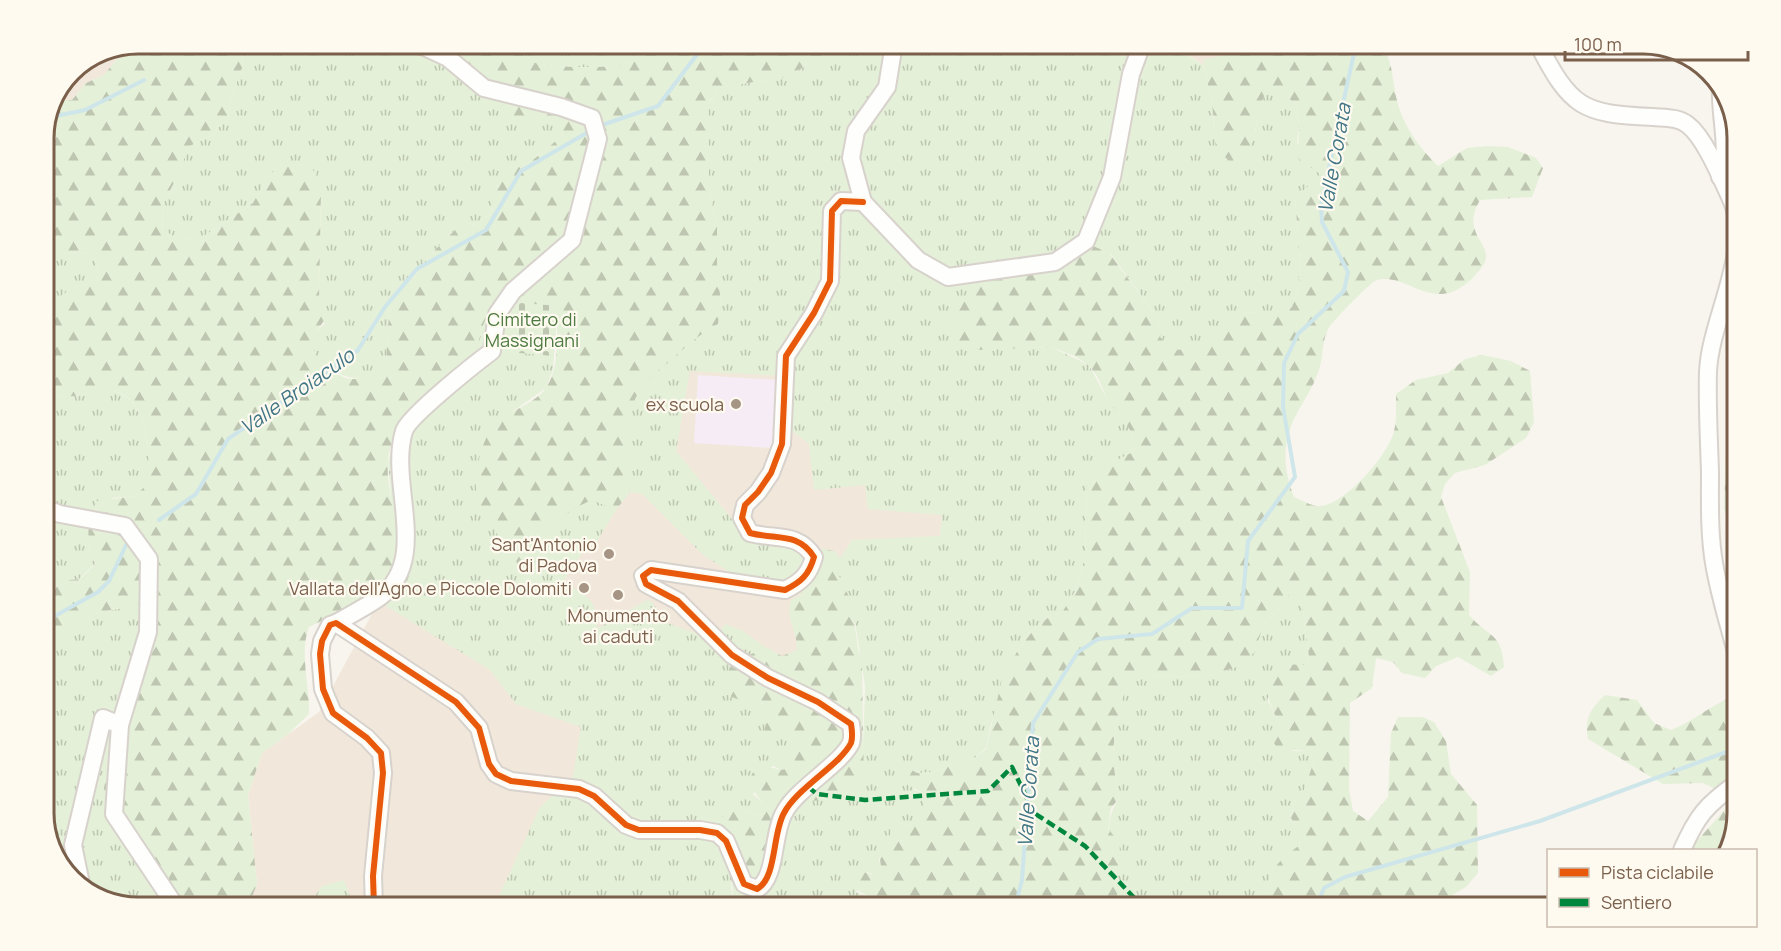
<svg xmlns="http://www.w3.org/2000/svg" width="1781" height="951" viewBox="0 0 1781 951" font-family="Manrope,sans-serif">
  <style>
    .residential { fill: #f1e8db }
    .education { fill: #f6ecf5 }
    .grass { fill: url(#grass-tufts) }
    .forest { fill: url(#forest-firs) }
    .cemetery { fill: url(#cemetery-stones) }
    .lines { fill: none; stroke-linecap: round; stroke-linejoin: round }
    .stream { stroke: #cee6ea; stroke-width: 4 }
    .minor-casing { stroke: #d8d2cc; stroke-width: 20 }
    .minor { stroke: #fefefc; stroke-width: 16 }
    .quiet { stroke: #00873e; stroke-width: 4.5; stroke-dasharray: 9 4.5; stroke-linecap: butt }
    .cycleway-casing { stroke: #fffaf0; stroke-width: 10 }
    .cycleway { stroke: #e8590c; stroke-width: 6 }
    .poi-dot { fill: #a69484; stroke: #fffaf0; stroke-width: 2 }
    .labels { text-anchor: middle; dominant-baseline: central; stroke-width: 4.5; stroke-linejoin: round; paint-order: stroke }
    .park-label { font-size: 18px; fill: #4c7a40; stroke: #fffaf0 }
    .poi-label { font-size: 18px; fill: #7a5f4b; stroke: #fffaf0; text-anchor: end }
    .water-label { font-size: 20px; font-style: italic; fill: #407686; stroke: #fffaf0 }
    .rim { fill: none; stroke: #7a5f4b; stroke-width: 3 }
  </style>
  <defs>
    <pattern id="grass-tufts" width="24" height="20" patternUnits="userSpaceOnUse" patternTransform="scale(1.5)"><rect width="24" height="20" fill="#e4f0d8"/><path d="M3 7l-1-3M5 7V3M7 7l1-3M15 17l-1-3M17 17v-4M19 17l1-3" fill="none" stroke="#bec6b1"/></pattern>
    <pattern id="forest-firs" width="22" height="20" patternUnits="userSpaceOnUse" patternTransform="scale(1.5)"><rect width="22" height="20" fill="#e4f0d8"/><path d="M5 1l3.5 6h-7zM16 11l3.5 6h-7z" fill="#bec6b1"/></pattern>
    <pattern id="cemetery-stones" width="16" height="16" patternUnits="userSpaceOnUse" patternTransform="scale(1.5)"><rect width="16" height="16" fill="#e4f0d8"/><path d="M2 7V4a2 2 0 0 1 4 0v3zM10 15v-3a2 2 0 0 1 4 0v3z" fill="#bec6b1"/></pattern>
  </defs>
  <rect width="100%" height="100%" fill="#f8f5ee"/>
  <g class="residential">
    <polygon points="138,44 158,44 138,47 116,60 104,75 86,83 72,100 58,100 72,71"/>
    <polygon points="1174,44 1314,44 1313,53 1204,66"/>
    <polygon points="693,355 842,383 979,524 497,907 248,907 257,884 248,795 262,753 319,712 381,597"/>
    <polygon points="44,811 55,812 56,843 53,847"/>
  </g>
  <polygon class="education" points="698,375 778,380 774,448 694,443"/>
  <g class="grass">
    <path d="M243,44H433L536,117L553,122L563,135L527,165L508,168L494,191L491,213L475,225L455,230L433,252L422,270L390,297L386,362C382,366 377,372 372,375C350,388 302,360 314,334C316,331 321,327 324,324L319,303L321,190L264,183L253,203L201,238L178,239L163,230L162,206L179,173L188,147L210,136L228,118L231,97L242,68Z"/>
    <path d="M526,44H651L646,45L632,62C598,71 562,67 527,62L520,51Z"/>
    <path d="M828,44H1172L1204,66L1213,111L1214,130H1256L1257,109L1265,95H1284L1296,104L1299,123L1297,143L1312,167L1322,175L1295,198C1297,235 1306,272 1292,307L1271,314L1246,312L1202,344L1174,351L1160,337L1157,317L1110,253L1016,348L1051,347L1089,365L1107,399L1130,430L1134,451L1118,460L1102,462L1087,480L1085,557L1076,590L1063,611L1050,616L1032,632L1018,650L991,724L986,748L971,761L952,764L935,772L917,773L914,790L923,793V812L910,826L892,828L888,846L879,859L881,868L876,876L867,872L856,892L873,899L878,907H769C778,879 778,808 813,799C820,797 830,799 837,800L863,757L865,686L852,603L837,572L840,558L852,540L940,536L942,515L868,509L865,485L814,490L809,444L778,420L784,376L690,371L676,451L749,540L795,546L807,563L810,591L799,594L744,581L703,555L642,494L630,492C626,460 621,412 644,384C663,360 692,339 718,323L721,300L717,275V227L709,186V104L718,88L754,82L776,81L829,55Z"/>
    <polygon points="94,253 99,278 69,290 44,310 44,263 54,254"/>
    <path d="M543,306L557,316L553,370L546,388L495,424L487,519L531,566C539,533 561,513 592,499L616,510L597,541L592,539L564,580C585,600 597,593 597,629L647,600L652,602L667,623L712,639L726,624L743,631L762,645L754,653L732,661L723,683L725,694L737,699L771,705L782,736L793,742V766L782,770L772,766L753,794L762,802L767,813L756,816L745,811L730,877L733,900L723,907H494L540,807L573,777L581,727L516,704L490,670L381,603L395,543L388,462L394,440L404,423L479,338L483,319L494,307Z"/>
    <path d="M44,387L52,397C63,396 74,397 85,395C92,394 100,390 107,390C149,393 150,452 149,482L135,496L113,498L90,513L88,545L97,562L79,579L69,580L63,587L44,583Z"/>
    <path d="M136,594L146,630L114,805L166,907C119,907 70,897 53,847L56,843L55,812L44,811V649L95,613L122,608Z"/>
    <path d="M1287,594L1302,602L1309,657L1307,665L1267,699L1293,751L1307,750L1314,761L1304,790L1294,803L1291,818L1298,829L1300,845C1288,853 1273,865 1269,880C1266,890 1267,898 1261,907H1108L1117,897C1112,865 1099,824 1120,797C1108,757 1114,725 1126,687L1145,676L1207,677L1239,666L1253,653L1264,624L1283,605Z"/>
    <polygon points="344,880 354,907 308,907 322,886"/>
  </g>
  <g class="forest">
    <path d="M158,44H243L242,68L231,97L228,118L210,136L188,147L179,173L162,206L163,230L178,239L201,238L253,203L264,183L280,163H302L317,173L321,190L319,303L327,314C323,326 311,333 313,347C314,353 319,358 323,362C345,386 364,383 386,362L390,297L422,270L433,252L455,230L475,225L491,213L494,191L508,168L527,165L563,135L553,122C537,118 518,118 502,113C486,107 448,59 433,44H526L520,51L528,62C562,67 598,71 632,62L646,45L651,44H828L829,55L776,81L754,82L718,88L709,103V186L717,227V275L721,300L718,324C700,334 686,346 671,360C662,368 651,375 644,385C621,412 626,460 630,492L616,510L592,500C561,513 539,533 531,566L521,569C507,546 487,524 478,499C471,480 482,435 497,422C512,410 535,403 546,388C559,369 557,338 557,316L543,306L494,307C477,326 484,340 471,356C446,390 391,415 388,462C386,482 394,505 395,525C397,547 394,568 389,589L309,627C299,653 310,686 309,714L287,735L262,753L248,795L257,884L248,907H166L104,789L105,775L146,630L136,595L122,608L95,613L44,649V583L63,587L69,580L80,579L97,563L88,545L89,513L97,501L135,496L149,482C150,452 149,392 107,390C100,390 92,394 85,395C74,397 63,396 52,397L44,387V310L69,290L99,278L94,253L54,254L44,263V132L58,100H72L86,83L104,75L116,60L138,47Z"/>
    <path d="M1269,44H1379C1393,59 1391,71 1395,91C1400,122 1417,145 1438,166L1467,148L1487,146L1508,147L1536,158L1543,168L1532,197L1480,200C1475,209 1471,219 1475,230C1479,244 1493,252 1482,267C1437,326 1408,268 1375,281C1370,283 1334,320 1330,326C1321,339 1324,355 1319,370C1311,395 1292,414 1287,440C1283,461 1287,478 1294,497C1301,500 1313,507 1320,506C1345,505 1389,454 1394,431C1397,420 1396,406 1396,394L1416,380L1448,373L1465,359L1482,355L1511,361L1530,371L1534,422L1526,438L1485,465L1455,473L1445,484L1441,497L1470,572L1469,615C1489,638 1502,632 1504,667L1491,676L1458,657L1436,666L1425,678L1402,673L1393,662L1376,658L1372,688L1350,703L1349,789L1353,811L1368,821L1388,797L1391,733L1398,717H1422L1434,722L1446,741L1451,774L1477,805L1478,873L1466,887L1432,907H1261C1267,898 1266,890 1269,880C1273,865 1288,853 1300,845L1298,829L1291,818L1294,803L1304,790L1314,761L1307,750H1278L1269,734L1277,719C1267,698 1262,685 1276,664L1307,665L1309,657L1302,602L1288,595L1283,605L1264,624L1254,653L1239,666L1207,677L1145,676L1126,687C1114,726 1108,757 1120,797L1111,808L1108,829L1120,843L1117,897L1108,907H878L873,899L848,885L849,875L857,870L876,876L881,868L879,850L888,846L891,828L910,826L923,812V793L906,784L902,776L908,768L917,773L935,772L952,764L971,761L986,749L1002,679L1018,650L1032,632L1050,616L1063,611L1076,590L1085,557L1087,480L1102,462L1118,460L1134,451L1130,430L1107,399L1098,378L1089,365L1074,356L1051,347L975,350L949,345L954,319L972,282L1047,260L1084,242L1109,253L1157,317L1160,337L1174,351L1202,344L1246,312L1271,314L1292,307C1306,272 1297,235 1295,198L1321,175L1298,158L1299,123L1296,104L1284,95H1265C1249,122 1265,145 1233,163L1216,151L1213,111L1203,60Z"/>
    <polygon points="1737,392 1737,530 1724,509 1726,456"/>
    <path d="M818,548L835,551L840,558L837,572L852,603L858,649L862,661L864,783C847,818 809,780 789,822C776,848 778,880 769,907H723L733,899C733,891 733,884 729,877C720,858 698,832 725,815C736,809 745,810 756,816L766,813L762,802L748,784L752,774L760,765L782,770L793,766V742L782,736L773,741L763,735L766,724L775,716L771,705L737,699L725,694L723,683L732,661L754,653L762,645L782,656L797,650C798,631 785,620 791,600L810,590L802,576L809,559Z"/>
    <path d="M1605,695L1637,700L1654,723L1671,730C1696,720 1713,703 1737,695V813L1729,850H1689L1727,807L1724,793L1703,783L1663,784L1588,739C1584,719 1590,709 1605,695Z"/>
  </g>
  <polygon class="cemetery" points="511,302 558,306 553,356 507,352"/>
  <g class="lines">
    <g class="stream">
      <polyline points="51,117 85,110 144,80"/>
      <polyline points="599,126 658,106 705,44"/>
      <polyline points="159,520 196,494 228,439 358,350 385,307 417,269 486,230 521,171 590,131"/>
      <polyline points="44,622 98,592 109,581 126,545"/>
      <polyline points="1015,907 1022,880 1033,723 1078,652 1098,639 1152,634 1192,608 1242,608 1248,541 1295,477 1283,407 1284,363 1298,334 1344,291 1348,272 1322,222 1321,205 1356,44"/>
      <polyline points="1316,907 1324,888 1345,877 1540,821 1737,748"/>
    </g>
    <defs>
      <g id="minor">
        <path d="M1538,44C1571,108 1582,114 1653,117C1665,118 1678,117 1688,125C1705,138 1722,180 1731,199C1754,249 1710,319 1708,372C1707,405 1709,439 1710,472C1710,502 1709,533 1714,563C1719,594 1729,625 1737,656"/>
        <path d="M1720,177C1731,150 1719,115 1721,86"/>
        <polyline points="863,202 918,260 948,277 1055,262 1086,241 1112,177 1131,74 1142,44"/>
        <polyline points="863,202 851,158 856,131 887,87 894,44"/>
        <polyline points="44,508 60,514 125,526 149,559 148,632 120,725"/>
        <path d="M336,623C350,615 366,607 380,597C431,558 388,484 404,431C409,416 476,363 492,351L497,314L513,291L572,240L598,139L592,118L561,107L484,88L448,58L418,44"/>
        <path d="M1682,850C1697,816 1706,805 1737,783"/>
        <polyline points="1728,850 1731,839"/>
        <polyline points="81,884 73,845 103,718 120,725 114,814 176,907"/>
        <path d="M374,907L373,876L383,773L381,753L367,738L333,713L323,689L320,654L322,641L330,625L336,623L456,702L479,728L489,764L496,774L511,781L579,789L594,796L626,825L639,830H700L717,833L726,841L744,884L757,889C777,878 772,834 784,813C797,788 840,765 851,743C853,737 852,730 851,724L818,702L768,678L732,655L678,601L646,584L643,576L651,570L785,590C801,582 809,575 814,557C798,532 777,540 750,533L742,518L745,505L758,492L771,473L782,444L786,356L814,313L830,281L832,211L841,201L863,202"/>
      </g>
    </defs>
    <use href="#minor" class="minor-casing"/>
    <use href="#minor" class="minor"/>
    <polyline class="quiet" points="808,787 817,794 865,800 988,791 1012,767 1034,813 1085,846 1143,907"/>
    <defs>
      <path id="cycleway" d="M374,907L373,876L383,773L381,753L367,738L333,713L323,689L320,654L322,641L330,625L336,623L456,702L479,728L489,764L496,774L511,781L579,789L594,796L626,825L639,830H700L717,833L726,841L744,884L757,889C777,878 772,834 784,813C797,788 840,765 851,743C853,737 852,730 851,724L818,702L768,678L732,655L678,601L646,584L643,576L651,570L785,590C801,582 809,575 814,557C798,532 777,540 750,533L742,518L745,505L758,492L771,473L782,444L786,356L814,313L830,281L832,211L841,201L863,202"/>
    </defs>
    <use href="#cycleway" class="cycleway-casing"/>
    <use href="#cycleway" class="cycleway"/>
  </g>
  <g class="poi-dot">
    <circle cx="736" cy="404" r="6"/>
    <circle cx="609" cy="554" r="6"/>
    <circle cx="584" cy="588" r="6"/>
    <circle cx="618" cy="595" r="6"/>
  </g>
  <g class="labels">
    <g class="park-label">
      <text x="532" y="319">Cimitero di<tspan x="532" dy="21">Massignani</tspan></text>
    </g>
    <g class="poi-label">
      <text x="724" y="404">ex scuola</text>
      <text x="597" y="544">Sant'Antonio<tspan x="597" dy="21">di Padova</tspan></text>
      <text x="572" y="588">Vallata dell'Agno e Piccole Dolomiti</text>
      <text x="618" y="615" text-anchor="middle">Monumento<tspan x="618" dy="21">ai caduti</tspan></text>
    </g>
    <g class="water-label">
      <text transform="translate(1334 158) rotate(-80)">Valle Corata</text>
      <text transform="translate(297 391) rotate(-35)">Valle Broiaculo</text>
      <text transform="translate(1028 792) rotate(-86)">Valle Corata</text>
    </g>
  </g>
  <path d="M0 0H1781V951H0ZM138 54H1643A84 84 0 0 1 1727 138V813A84 84 0 0 1 1643 897H138A84 84 0 0 1 54 813V138A84 84 0 0 1 138 54Z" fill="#fffaf0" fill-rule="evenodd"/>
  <path class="rim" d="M138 54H1643A84 84 0 0 1 1727 138V813A84 84 0 0 1 1643 897H138A84 84 0 0 1 54 813V138A84 84 0 0 1 138 54Z"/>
  <rect x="1547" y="849" width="210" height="78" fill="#fffaf0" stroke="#cabcae" stroke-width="1.5"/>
  <rect x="1559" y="868" width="30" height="9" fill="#e8590c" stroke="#cabcae" stroke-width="1.5"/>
  <text x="1601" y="879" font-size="18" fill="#7a5f4b">Pista ciclabile</text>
  <rect x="1559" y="898" width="30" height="9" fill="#00873e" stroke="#cabcae" stroke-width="1.5"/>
  <text x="1601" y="909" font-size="18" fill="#7a5f4b">Sentiero</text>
  <path d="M1565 51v9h183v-9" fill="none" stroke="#7a5f4b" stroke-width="3"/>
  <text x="1574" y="51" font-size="18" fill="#7a5f4b" stroke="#fffaf0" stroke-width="4.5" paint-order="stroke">100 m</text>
</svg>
